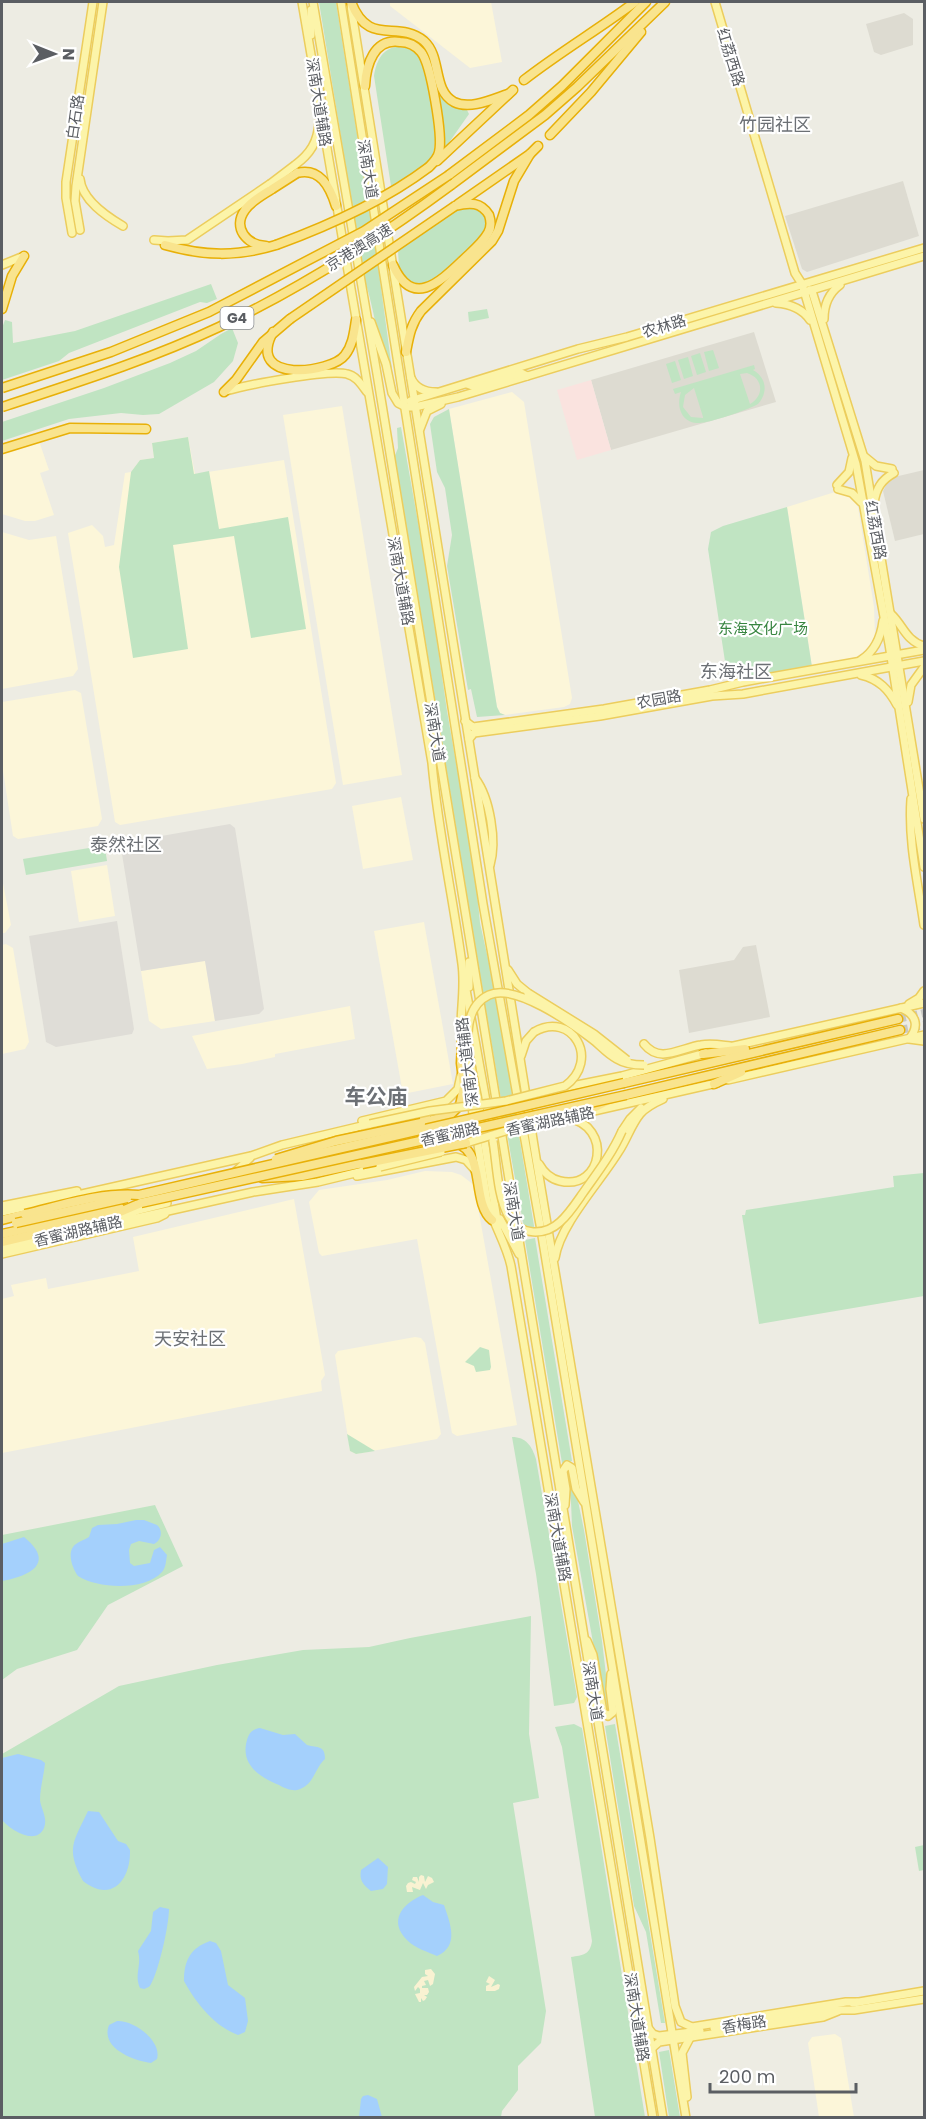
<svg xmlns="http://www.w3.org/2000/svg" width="926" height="2119" viewBox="0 0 926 2119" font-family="Poppins,'Noto Sans SC',sans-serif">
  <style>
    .commercial { fill: #fcf6d9 }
    .industrial { fill: #dfddd7 }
    .education { fill: #dddbd1 }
    .medical { fill: #fae3df }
    .green { fill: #c0e4c2; fill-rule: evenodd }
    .sand { fill: #f9f2d2 }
    .water { fill: #a4d0fc }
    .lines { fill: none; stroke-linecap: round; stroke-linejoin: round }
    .highway-tunnel { stroke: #c8c8c3; stroke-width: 8; stroke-dasharray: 8 4; stroke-linecap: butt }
    .major-casing { stroke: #eccd5d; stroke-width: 10 }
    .highway-casing { stroke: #e8b008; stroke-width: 11 }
    .major { stroke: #fcf4a9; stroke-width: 7 }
    .highway { stroke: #f9e48e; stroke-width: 8 }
    .major-bridge-casing { stroke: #eccd5d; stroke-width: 10; stroke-linecap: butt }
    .highway-bridge-casing { stroke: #e8b008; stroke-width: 11; stroke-linecap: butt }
    .major-bridge { stroke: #fcf4a9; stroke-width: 7 }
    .highway-bridge { stroke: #f9e48e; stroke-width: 8 }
    .labels { text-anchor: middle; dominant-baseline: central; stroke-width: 4.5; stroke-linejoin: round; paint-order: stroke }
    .shield { fill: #fff; stroke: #8c8e92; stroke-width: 1.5 }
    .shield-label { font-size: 14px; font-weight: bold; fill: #5b5e63 }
    .street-label { font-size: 15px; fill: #5b5e63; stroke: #fff }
    .park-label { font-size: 15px; fill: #388541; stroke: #fff }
    .quarter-label { font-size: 18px; fill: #6c7075; stroke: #fff }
    .district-label { font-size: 21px; font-weight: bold; fill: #6c7075; stroke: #fff }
  </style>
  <rect width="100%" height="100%" fill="#edece3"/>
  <g class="commercial">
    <polygon points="390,2 491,2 502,62 470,68 390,6"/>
    <polygon points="512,392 524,402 572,698 570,704 564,707 505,715 500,713 497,707 449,409"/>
    <polygon points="342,406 402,775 343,785 283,415"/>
    <polygon points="188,437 195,474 284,460 336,783 332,789 120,825 115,822 68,533 92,525 103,536 105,547 114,545 125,473 131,472 140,460 154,458 152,443"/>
    <polygon points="39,441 49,470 40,473 54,515 35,521 25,521 2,514 2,453"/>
    <polygon points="835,492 845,493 853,498 858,507 874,607 875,637 870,646 857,657 812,667 787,507"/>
    <polygon points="2,532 29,540 56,536 78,669 73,676 2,689"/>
    <polygon points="75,690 81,693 102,819 98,826 18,839 13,836 2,764 2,702"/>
    <polygon points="401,797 413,860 363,869 352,806"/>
    <polygon points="107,865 115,916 79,922 71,871"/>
    <polygon points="2,878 11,925 5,933 2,933"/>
    <polygon points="424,922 453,1084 403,1094 374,931"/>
    <polygon points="6,944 13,948 29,1042 25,1049 2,1054 2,945"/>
    <polygon points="205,960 215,1021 161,1029 149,1021 141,971"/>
    <polygon points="350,1006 355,1039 275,1054 275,1057 242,1064 207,1069 192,1036"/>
    <polygon points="425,1171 452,1172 461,1175 474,1185 517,1425 457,1436 452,1433 417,1239 322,1256 319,1253 309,1202 319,1190 387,1180"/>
    <polygon points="294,1199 325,1375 321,1381 322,1391 2,1453 2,1299 14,1296 11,1285 46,1278 48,1289 139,1271 133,1237"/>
    <polygon points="415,1337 421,1338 425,1343 441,1434 437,1439 356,1454 350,1451 335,1355 338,1351"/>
    <polygon points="835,2034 841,2038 854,2117 819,2117 808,2043 812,2037"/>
  </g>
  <g class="industrial">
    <polygon points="230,824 235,828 264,1009 259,1014 215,1021 205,961 141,971 121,848 127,842"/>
    <polygon points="117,921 134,1029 132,1034 56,1047 46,1042 29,936"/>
  </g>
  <g class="education">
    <polygon points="904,13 913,19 913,45 881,55 874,52 866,24"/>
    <polygon points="903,181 919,236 807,272 802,269 785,216"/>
    <polygon points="754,332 776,402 611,450 591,380"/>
    <polygon points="924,470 924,534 895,541 883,491 890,478"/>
    <polygon points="756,945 770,1017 689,1033 679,970 734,960 743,947"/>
  </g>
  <polygon class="medical" points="591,380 611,450 577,460 557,390"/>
  <g class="green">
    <path d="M319,2H336L378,265L393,377C378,354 375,307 364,279Z"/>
    <path d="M395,47C405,47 414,49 419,57C430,73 441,140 432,156C425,170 404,178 391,186L374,76C376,63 381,50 395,47Z"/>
    <path d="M437,91C444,104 452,107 466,108L469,114L443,151Z"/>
    <path d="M475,206C480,210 485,213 487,220C489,235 449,272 436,279C431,282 424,284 419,286L406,282L399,268L398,250L458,207Z"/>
    <polygon points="211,284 217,299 207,303 200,302 69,353 59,361 2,380 2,328 5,320 12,322 13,343 75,331"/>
    <polygon points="487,309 489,318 469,322 468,312"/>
    <polygon points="232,328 238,343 233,361 214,382 159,414 143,415 121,413 69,419 2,441 2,422 104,388 170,363 196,351 221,334"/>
    <polygon points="713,350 719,368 709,371 704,352"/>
    <polygon points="700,353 706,372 697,375 691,356"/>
    <polygon points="688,357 693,376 684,379 678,360"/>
    <polygon points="675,361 681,380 672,383 666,364"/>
    <path d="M754,365L755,369L753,370C767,378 768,393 758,404C748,410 709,423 699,423C681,423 676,406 681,392L675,394L673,389ZM747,373C763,378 765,395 750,404L740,374ZM694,388L703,417V418L691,417L683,407L685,395Z"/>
    <polygon points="449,409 497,707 500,713 505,715 477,717 471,689 468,690 447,566 452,535 445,488 437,472 430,424 434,417"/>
    <path d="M401,427L428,578L447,711L475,871L480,923L495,990L535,1232L525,1233C477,975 440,716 394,458L398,448L397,428Z"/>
    <polygon points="188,437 194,474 209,471 219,529 288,517 306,629 251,638 234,536 173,545 188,649 133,658 119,567 131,472 140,460 154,458 152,443"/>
    <polygon points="787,507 812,667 738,679 726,668 708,549 711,532 723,526"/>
    <polygon points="101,846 105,848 107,861 26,875 23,859"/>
    <polygon points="924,1173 924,1296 759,1324 742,1215 745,1215 746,1210 894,1187 893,1176"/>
    <polygon points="535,1238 572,1461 562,1463 525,1240"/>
    <polygon points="480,1347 489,1350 491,1367 490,1370 476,1372 474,1366 465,1362"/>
    <polygon points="347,1434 375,1451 356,1454 350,1451"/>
    <path d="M512,1437C526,1437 532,1446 536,1459L577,1697L574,1703L554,1706L536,1574Z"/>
    <polygon points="569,1470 572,1472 584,1530 602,1641 610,1708 609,1711 605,1709 572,1526 571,1502 567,1473"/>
    <polygon points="155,1505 183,1566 108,1605 77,1650 17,1669 2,1680 2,1535"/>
    <polygon points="531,1616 529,1734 539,1798 513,1803 546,2011 541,2043 518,2066 518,2090 502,2111 501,2117 2,2117 2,1754 119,1686 217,1665 303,1650 369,1647 410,1638"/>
    <path d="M574,1724L582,1728L645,2117H595L571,1957C583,1955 590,1955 592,1941L562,1747L555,1727Z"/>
    <polygon points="615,1724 665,2023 661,2023 646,1932 634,1906 605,1726"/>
    <polygon points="924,1845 924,1870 919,1871 915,1847"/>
    <polygon points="669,2050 680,2117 669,2117 659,2052"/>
  </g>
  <g class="sand">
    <polygon points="421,1875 424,1876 425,1882 428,1876 432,1878 434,1882 428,1885 426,1889 423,1883 420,1890 412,1887 413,1892 407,1892 406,1886 408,1883 411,1882 415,1884 416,1882 412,1880 413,1877 417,1877 419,1882 419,1877"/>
    <polygon points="431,1969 435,1974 433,1984 430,1986 428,1980 424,1981 426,1985 422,1986 422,1988 428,1988 429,1992 427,1995 424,1995 427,1997 425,2000 423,2001 421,1998 421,2002 419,2002 415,1994 420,1993 420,1989 418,1987 415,1991 414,1987 422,1977 428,1976 425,1974 425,1970"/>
    <polygon points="489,1976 495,1980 491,1987 498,1984 500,1985 499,1989 495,1991 486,1991 486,1986 490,1984 486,1982"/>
  </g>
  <g class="water">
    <path d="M136,1520H144L157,1525C163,1530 162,1540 154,1544L139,1541L131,1544L129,1550L130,1563L134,1566L150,1563L154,1550L160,1547L167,1555C166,1560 166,1568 162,1572C145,1591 98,1589 78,1576C72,1568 66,1551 76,1544C80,1541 84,1540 89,1537L92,1528L98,1525L117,1524Z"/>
    <path d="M24,1537C56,1563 30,1576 2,1581V1544Z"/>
    <path d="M260,1728L283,1735L295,1734L307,1745C318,1748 325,1745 325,1759C314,1769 314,1786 297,1790C291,1791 284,1788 279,1785C259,1777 240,1764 247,1740C249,1733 252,1729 260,1728Z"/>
    <path d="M18,1754L41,1760L45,1763C44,1775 40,1788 40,1800C41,1809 48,1818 44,1828C36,1846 10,1830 2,1820V1758Z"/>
    <path d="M88,1811L99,1812L118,1841L126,1844L130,1850C131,1879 112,1904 83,1881C65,1848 74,1841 88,1811Z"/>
    <path d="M378,1858L388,1867L387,1884L383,1889L371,1891C363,1885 359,1880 361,1870Z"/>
    <path d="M423,1895L433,1902L444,1905C450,1923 460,1946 437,1956C428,1952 415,1948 408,1941C387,1921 403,1903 423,1895Z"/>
    <path d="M160,1907L169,1909C169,1925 159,1970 151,1984C149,1988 148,1987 144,1989L140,1988C134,1974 142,1966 138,1951L151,1931L153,1912Z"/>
    <path d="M210,1941L216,1943L221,1951L228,1985L245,1998L248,2021L245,2032L238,2035C214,2026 196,2003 184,1981C184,1961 190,1948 210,1941Z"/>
    <path d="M117,2021C134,2020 162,2041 157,2059L151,2063C133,2061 100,2048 109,2025Z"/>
    <polygon points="368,2095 377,2099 382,2117 359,2117 361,2099 363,2096"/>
  </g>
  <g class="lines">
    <g class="highway-tunnel">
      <polyline points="898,1019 924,1013"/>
      <polyline points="900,1030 924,1025"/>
    </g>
    <defs>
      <g id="major">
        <path d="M302,2L432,763C438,831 453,897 462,964C466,992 458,1019 462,1047"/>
        <polyline points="313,2 377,374 663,2118"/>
        <polyline points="341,2 483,904 542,1236 686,2118"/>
        <polyline points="715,2 795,273 802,284 856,464 889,644 924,867"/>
        <polyline points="351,6 536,1158 650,1838 675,2006 681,2022 692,2027 846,2002 857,2002"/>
        <polyline points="311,35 311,10"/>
        <path d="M295,165C310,154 318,142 319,122"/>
        <path d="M80,179C82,200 106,216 123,226"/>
        <polyline points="80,230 75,201 76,186 103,2"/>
        <polyline points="72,233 66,198 66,182 93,2"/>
        <polyline points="154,240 168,241 187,240 270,184"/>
        <polyline points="2,265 24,256"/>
        <polyline points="810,290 812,291 865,461 924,819"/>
        <path d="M776,303C790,304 802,308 810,320"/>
        <path d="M824,319C824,305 829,293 840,285"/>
        <polyline points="371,322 386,364 392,393 398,403 406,407 415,407 458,397 924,256"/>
        <path d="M411,378C416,389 425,392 436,392"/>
        <polyline points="467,384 475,387 521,373 527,376"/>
        <path d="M226,391C246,385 329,369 347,374C356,376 361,384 367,392"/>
        <polyline points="410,401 578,349 627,337 924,248"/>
        <polyline points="420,429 427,411 441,404"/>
        <polyline points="865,457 876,466 892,469"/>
        <polyline points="837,485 849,472 852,458"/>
        <polyline points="838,489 852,493 861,502"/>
        <path d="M874,503C876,489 881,480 894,473"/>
        <path d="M891,614C903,625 906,641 924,646"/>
        <path d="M861,660C875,651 881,637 883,621"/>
        <path d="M861,675C879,679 889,690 897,705"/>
        <polyline points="908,702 911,685 924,667"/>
        <polyline points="465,721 473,727 604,709 710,690 743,682 924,650"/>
        <polyline points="469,739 474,733 600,716 712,696 743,694 924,661"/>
        <path d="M475,778C490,798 497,841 490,865"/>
        <path d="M911,799C908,842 918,883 924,925"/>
        <polyline points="508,970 517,984 528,993"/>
        <polyline points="465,984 491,1129"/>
        <polyline points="469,987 469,962"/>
        <polyline points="909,1004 919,998 924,991"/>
        <path d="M901,1008C916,1014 920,1026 909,1039L924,1041"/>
        <path d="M644,1044C660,1064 680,1048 701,1045C711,1043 721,1045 730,1046"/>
        <polyline points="725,1048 924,1003"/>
        <polyline points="521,1056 526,1041 534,1032"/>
        <path d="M465,1064L487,1201C493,1224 506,1243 511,1266L653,2118"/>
        <polyline points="728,1080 924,1035"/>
        <polyline points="562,1088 622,1076 706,1053"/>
        <polyline points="478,1101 498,1226"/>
        <polyline points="563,1118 717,1083"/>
        <polyline points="362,1121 446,1101 458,1089 461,1075"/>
        <polyline points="622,1131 630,1119 641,1108"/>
        <path d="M539,1164C544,1173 551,1179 560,1181C603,1191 613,1126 568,1118"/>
        <polyline points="357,1176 456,1157 466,1160 474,1169"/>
        <polyline points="209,1184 231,1176 250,1158"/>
        <polyline points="2,1206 77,1191"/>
        <polyline points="2,1212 251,1156 282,1145 370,1124"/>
        <polyline points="121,1217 139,1210 167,1203"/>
        <polyline points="500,1219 519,1254"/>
        <polyline points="2,1248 253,1192 318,1182 380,1167"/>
        <polyline points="2,1254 157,1218 165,1214"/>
        <path d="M555,1258C560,1224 601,1181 619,1151C627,1139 631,1125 640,1114C646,1107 654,1103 663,1099"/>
        <polyline points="565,1505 566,1489 563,1471 567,1465 572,1468 576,1489 584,1502"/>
        <polyline points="587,1641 593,1655 603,1712 608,1716 613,1712 610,1689 611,1674"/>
        <polyline points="853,2003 924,1991"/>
        <polyline points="714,2028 827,2010 854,2010 924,1999"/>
        <polyline points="649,2029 653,2034 659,2036 700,2031"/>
        <polyline points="652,2048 659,2042 823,2017 838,2011"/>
        <polyline points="687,2097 682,2053 691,2036"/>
      </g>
      <g id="highway">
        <path d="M351,2C369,48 397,19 424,41C442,57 432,90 454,102C470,110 493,99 508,94"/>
        <path d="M524,80C560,52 599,29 635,2"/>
        <path d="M365,86C366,65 374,38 400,42C408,42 416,46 421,52C431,64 443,136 439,152C438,158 434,162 429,167"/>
        <polyline points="550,135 591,92 641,32"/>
        <polyline points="437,161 513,90"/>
        <path d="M297,173C320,167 330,187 336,206"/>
        <polyline points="449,175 529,115 562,86 646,2"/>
        <polyline points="451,185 545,115 577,87 665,2"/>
        <polyline points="458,204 530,154 538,146"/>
        <path d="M165,245C204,256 237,257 276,245"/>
        <path d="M266,246C247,245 232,228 245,210C251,201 263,195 272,189"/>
        <path d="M393,265C412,308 439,283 462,261C470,253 482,244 488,233C491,228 491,221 489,215C481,202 470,202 455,206"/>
        <polyline points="2,309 12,276 24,256"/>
        <path d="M273,332C245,385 332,373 345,355C353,345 354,332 356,320"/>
        <path d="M406,352C409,336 411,324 421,311L492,241L498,231L514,181L530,154"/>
        <polyline points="224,392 236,380 263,342 290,319"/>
        <polyline points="2,449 70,428 146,429"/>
        <polyline points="703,1054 745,1049"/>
        <polyline points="624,1083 898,1019"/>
        <polyline points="714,1084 741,1072"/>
        <polyline points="626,1095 900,1030"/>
        <polyline points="580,1115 609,1100"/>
        <polyline points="421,1123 450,1115 460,1105 464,1087 461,1063 462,1042"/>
        <polyline points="363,1133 426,1116"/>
        <path d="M400,1153L446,1142C489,1141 469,1201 492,1220"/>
        <polyline points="262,1178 302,1176 367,1162"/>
        <polyline points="2,1220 25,1214"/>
        <polyline points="2,1234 120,1208"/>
        <polyline points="2,1242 108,1217 141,1203"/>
      </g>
    </defs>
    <use href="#major" class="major-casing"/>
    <use href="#highway" class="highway-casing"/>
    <use href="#major" class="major"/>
    <use href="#highway" class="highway"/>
    <defs>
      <g id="major-bridge">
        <polyline points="270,184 295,165"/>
        <polyline points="528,993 594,1034 627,1060"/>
        <path d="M478,1101C473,1070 453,1012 489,995C515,983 571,1023 592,1039C600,1045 607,1054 617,1059C625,1064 635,1065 644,1065"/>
        <path d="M370,1124L430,1111L506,1101L565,1086C601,1060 572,1010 534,1032"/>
        <path d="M493,1141C497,1165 497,1196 509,1217C520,1236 545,1236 560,1222C569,1214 576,1203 583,1193C597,1173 612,1154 622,1131"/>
        <polyline points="463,1144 512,1129 563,1118"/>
        <polyline points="380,1167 441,1152"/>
      </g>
      <g id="highway-bridge">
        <polyline points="272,189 297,173"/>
        <path d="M276,245C328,226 384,201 429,167"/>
        <polyline points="290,319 455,206"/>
        <polyline points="2,388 111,352 209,312 364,231 449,175"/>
        <path d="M2,407C75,383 149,360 219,327C301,288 378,239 451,185"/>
        <polyline points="276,1159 336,1141 421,1123"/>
        <polyline points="362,1164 466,1143"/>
        <polyline points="141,1203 626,1095"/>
        <path d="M25,1214C63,1205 101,1192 139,1195L624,1083"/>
        <polyline points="16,1223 127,1198"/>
      </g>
    </defs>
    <use href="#major-bridge" class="major-bridge-casing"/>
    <use href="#highway-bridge" class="highway-bridge-casing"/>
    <use href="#major-bridge" class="major-bridge"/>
    <use href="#highway-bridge" class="highway-bridge"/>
  </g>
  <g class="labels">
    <rect class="shield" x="220.5" y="307" width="33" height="22" rx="4.5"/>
    <g class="shield-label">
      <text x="237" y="318">G4</text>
    </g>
    <g class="street-label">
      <text transform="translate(731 57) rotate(73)">红荔西路</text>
      <text transform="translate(319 102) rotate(81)">深南大道辅路</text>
      <text transform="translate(75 117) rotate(-82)">白石路</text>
      <text transform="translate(368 169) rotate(81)">深南大道</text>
      <text transform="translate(359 247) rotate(-32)">京港澳高速</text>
      <text transform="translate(664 326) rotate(-17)">农林路</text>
      <text transform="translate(876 530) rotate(80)">红荔西路</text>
      <text transform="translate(401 581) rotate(80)">深南大道辅路</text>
      <text transform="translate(659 699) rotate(-10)">农园路</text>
      <text transform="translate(435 732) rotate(81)">深南大道</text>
      <text transform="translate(467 1062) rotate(-97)">深南大道辅路</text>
      <text transform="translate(550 1121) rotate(-12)">香蜜湖路辅路</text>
      <text transform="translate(450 1134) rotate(-13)">香蜜湖路</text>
      <text transform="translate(514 1211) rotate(81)">深南大道</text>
      <text transform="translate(78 1231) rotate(-13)">香蜜湖路辅路</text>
      <text transform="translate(558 1537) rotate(80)">深南大道辅路</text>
      <text transform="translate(593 1691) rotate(81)">深南大道</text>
      <text transform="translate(637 2017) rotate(81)">深南大道辅路</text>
      <text transform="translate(744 2024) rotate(-9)">香梅路</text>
    </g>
    <g class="park-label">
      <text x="763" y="628">东海文化广场</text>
    </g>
    <g class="quarter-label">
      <text x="775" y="124">竹园社区</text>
      <text x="736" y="671">东海社区</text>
      <text x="126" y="844">泰然社区</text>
      <text x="190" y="1338">天安社区</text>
    </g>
    <g class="district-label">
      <text x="376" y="1096">车公庙</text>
    </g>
  </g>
  <rect width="926" height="2119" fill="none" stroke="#5b5e63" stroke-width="6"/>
  <g transform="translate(54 54) rotate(91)" stroke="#ffffff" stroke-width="4.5" paint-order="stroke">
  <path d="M0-4.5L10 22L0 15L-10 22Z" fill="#5b5e63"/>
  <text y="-9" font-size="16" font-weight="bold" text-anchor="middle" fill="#5b5e63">N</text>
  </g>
  <path d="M710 2083v9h146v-9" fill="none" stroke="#5b5e63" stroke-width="3"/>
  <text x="719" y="2083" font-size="18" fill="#5b5e63" stroke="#ffffff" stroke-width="4.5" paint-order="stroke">200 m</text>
</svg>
